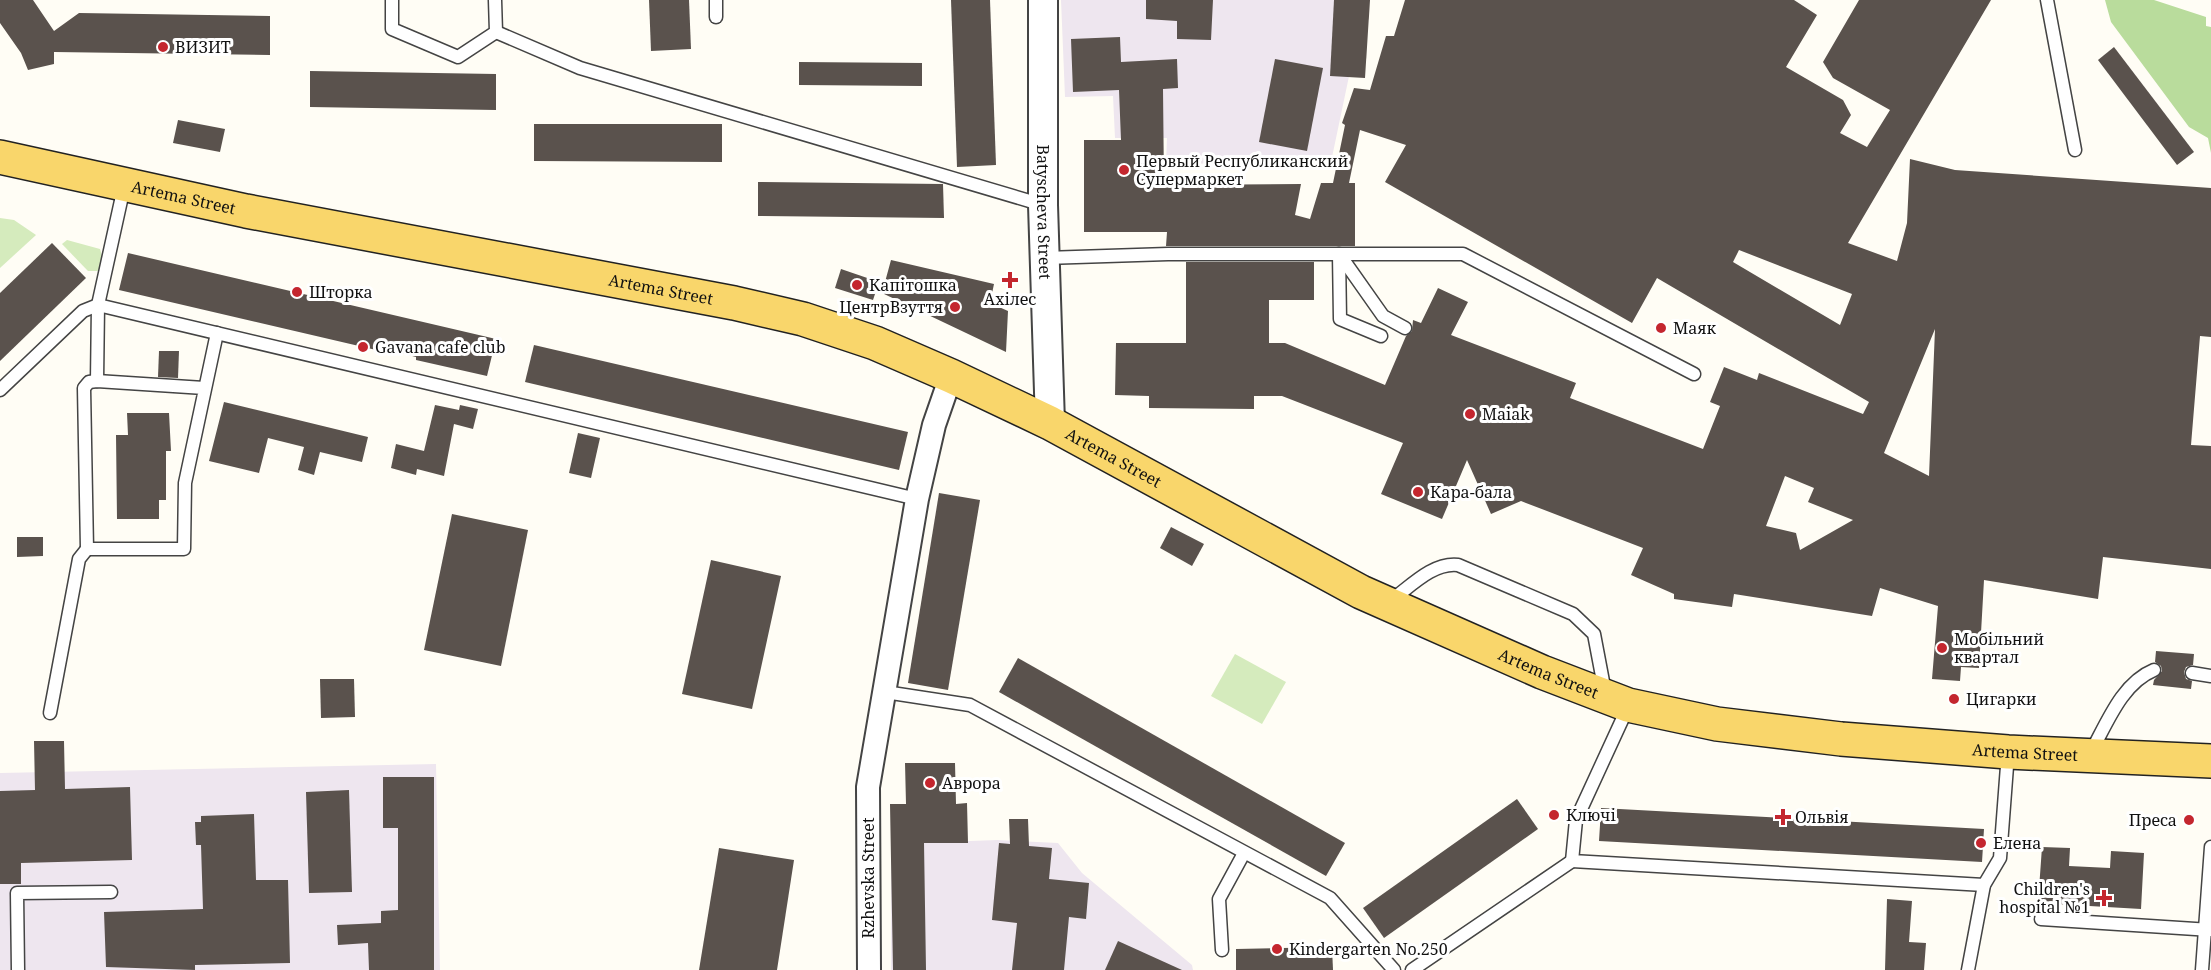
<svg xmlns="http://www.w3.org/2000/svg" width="2211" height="970" viewBox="0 0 2211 970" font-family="'Noto Serif',serif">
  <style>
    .industrial { fill: #eee6ef }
    .green { fill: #d5ebbd }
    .forest { fill: #b9dc9c }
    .building { fill: #5a524d; fill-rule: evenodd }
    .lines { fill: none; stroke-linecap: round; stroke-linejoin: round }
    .service-casing { stroke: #444; stroke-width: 15 }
    .minor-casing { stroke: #444; stroke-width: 26 }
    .tertiary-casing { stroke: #444; stroke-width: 32 }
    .primary-casing { stroke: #222; stroke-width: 36 }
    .service { stroke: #fff; stroke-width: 12 }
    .minor { stroke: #fff; stroke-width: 22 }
    .tertiary { stroke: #fff; stroke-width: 28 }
    .primary { stroke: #f9d66b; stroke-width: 33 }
    .poi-dot { fill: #c4262e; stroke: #fff; stroke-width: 2 }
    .labels { text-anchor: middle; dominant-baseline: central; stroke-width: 6; stroke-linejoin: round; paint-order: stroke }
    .poi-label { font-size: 16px; fill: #111; stroke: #fff; text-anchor: start }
    .street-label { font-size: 16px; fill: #111; stroke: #fff }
  </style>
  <rect width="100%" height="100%" fill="#fffdf5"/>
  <g class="industrial">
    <polygon points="1061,0 1365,0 1331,162 1166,164 1167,138 1115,138 1113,96 1065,97"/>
    <polygon points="436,764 440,970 0,970 0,773"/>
    <polygon points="997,840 1058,843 1082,873 1192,965 1193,970 891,970 891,844"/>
  </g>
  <g class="green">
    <polygon points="0,218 14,220 36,235 0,268"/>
    <polygon points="67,240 100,249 102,256 99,271 88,271 62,244"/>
    <polygon points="1235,654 1286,682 1262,724 1211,696"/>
  </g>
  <polygon class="forest" points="2105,0 2154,0 2206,17 2206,26 2211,27 2211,153 2208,138 2189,127 2111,22"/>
  <g class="building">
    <polygon points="0,0 33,0 54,31 79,13 270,16 270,55 54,52 54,64 28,70 21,53 0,23"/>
    <polygon points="649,0 689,0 691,49 651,51"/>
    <polygon points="951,0 990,0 996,165 957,167"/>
    <polygon points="1146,0 1213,0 1211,40 1177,39 1177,21 1146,19"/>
    <polygon points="1334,0 1370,0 1365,78 1330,76"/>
    <path d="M1405,0H1794L1817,15L1786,67L1843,100L1851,115L1840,133L1867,147L1890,110L1833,78L1823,62L1859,0H1991L1848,243L1897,261L1907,223L1910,159L1955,170L2211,188V337L2200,336L2191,445L2211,446V569L2103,557L2098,599L1984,580L1979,668L1961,667L1960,681L1932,679L1938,606L1880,588L1872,616L1734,594L1732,607L1674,599V594L1631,575L1643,548L1521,501L1491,514L1467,460L1442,519L1381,494L1403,443L1282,396H1254V409L1149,408V396L1115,395L1116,343H1186V262H1314V300H1269V343H1285L1385,385L1406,336L1412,331L1413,320L1421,323L1438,288L1468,302L1451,335L1576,383L1570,398L1703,449L1720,406L1710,402L1724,367L1757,380L1759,373L1863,414L1869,402L1657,278L1632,323L1385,182L1406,145L1360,130L1349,183H1355V246H1166L1167,232H1084V140H1121L1119,90L1073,92L1071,39L1120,37L1121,62L1177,59L1178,88L1163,89L1164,185L1301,184L1295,215L1310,219L1321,183H1333L1345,125L1342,123L1354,88L1370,90L1386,36H1394ZM1739,250L1852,294L1840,325L1733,262ZM1935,329L1929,476L1884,453ZM1785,476L1814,488L1808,502L1853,520L1800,550L1796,533L1766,526Z"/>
    <polygon points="2114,47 2194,152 2177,165 2098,60"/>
    <polygon points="1275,59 1323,68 1307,151 1259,142"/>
    <polygon points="799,62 922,63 922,86 799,85"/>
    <polygon points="310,71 496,74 496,110 310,107"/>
    <polygon points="178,120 225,129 220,152 173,143"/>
    <polygon points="534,124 722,124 722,162 534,161"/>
    <polygon points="758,182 943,184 944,218 758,216"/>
    <polygon points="52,243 86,278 0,361 0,293"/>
    <polygon points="128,253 496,339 487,376 416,360 416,357 389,350 389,353 119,290"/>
    <polygon points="891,260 994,284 990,303 1008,311 1006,352 882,293"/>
    <polygon points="841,269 879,282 873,300 835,288"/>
    <polygon points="534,345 908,432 899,470 525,382"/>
    <polygon points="159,351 179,351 178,378 158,377"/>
    <polygon points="224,402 368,437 362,462 320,452 314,475 298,470 304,447 268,438 259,473 209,461"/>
    <polygon points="435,405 459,410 460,405 478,409 473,429 454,424 444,476 417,469 416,475 391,468 396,444 424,451"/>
    <polygon points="127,413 169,413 171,451 166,451 166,500 159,500 159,519 117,519 116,435 128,435"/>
    <polygon points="578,433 600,438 591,478 569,473"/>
    <polygon points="939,493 980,500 948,690 908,683"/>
    <polygon points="452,514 528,530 501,666 424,650"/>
    <polygon points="1171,527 1204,544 1192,566 1160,548"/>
    <polygon points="17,537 43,537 43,556 17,557"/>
    <polygon points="711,560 781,576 752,709 682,694"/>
    <polygon points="2156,651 2194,654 2193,665 2186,667 2184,672 2186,679 2192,681 2191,689 2153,685 2154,680 2162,671 2161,666 2155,662"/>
    <polygon points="1018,658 1345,843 1326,876 999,692"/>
    <polygon points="320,679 354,679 355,717 321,718"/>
    <polygon points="34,741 64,741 65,789 130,787 132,860 21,863 21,884 0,884 0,791 35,790"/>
    <polygon points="905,763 955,763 956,804 967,803 968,843 924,843 926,970 893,970 890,804 906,804"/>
    <polygon points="383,777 434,777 434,970 369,970 368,943 338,945 337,925 381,923 381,911 398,910 398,828 383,828"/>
    <polygon points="349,790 352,892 309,893 306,792"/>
    <polygon points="1517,799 1538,829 1384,938 1363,908"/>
    <polygon points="1601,808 1984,829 1982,862 1599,841"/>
    <polygon points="254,814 256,880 288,880 290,963 195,965 195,970 106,967 104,912 203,909 201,845 196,845 195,822 201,822 201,816"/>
    <polygon points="1009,819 1028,819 1029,846 1052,848 1049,879 1089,883 1086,919 1069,917 1064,970 1012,970 1017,923 992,920 999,843 1010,844"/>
    <polygon points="2042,847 2070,848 2069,866 2110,868 2111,851 2144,853 2141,909 2038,903"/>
    <polygon points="719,848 794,860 777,970 699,970"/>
    <polygon points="1887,899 1912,901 1909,942 1926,943 1924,970 1885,970"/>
    <polygon points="1118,941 1182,970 1105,970"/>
    <polygon points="1332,947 1333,970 1236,970 1236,949"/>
  </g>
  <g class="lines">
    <defs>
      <g id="service">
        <polyline points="392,0 392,29 458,57 496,32 495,0"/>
        <polyline points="716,0 716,17"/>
        <polyline points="2047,0 2075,150"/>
        <polyline points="496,32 580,68 1043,205"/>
        <polyline points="1339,254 1340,319 1381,336"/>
        <polyline points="1340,255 1383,316 1405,328"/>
        <polyline points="1045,258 1168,254 1463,254 1694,374"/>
        <polyline points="97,381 98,305 124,187"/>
        <polyline points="204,388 97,381 89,382 84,388 87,549 184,549 185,483 217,333"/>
        <polyline points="0,390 83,311 98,305 917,499"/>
        <path d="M1389,602C1409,588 1432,562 1458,565L1573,614L1594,634L1605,692"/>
        <polyline points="2192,673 2211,676"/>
        <polyline points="885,692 970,705 1330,898 1394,970"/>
        <polyline points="1628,707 1576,820 1572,861 1984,885"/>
        <polyline points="50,713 79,559 87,549"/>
        <path d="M2091,752C2107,723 2122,683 2154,670"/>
        <polyline points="2041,919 2211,930"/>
        <polyline points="1222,950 1219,899 1244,853"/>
        <polyline points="18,970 17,893 111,892"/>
        <polyline points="1412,970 1572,861"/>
        <polyline points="1968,970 1984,885 2000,858 2008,753"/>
        <polyline points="2202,970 2211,847"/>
      </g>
      <polyline id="minor" points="869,970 868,787 917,499 934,425 951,376"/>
      <g id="tertiary">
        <path id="s1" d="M1043,0V205L1050,423"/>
      </g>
      <g id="primary">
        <path id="s2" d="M0,157L246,211L734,303L803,319L875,343L951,376L1050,423L1361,592L1542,672L1628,705L1717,724L1841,739L2008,752L2211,761"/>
      </g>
    </defs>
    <use href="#service" class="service-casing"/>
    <use href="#minor" class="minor-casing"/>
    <use href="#tertiary" class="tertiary-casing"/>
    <use href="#primary" class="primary-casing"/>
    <use href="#service" class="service"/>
    <use href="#minor" class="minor"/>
    <use href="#tertiary" class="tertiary"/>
    <use href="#primary" class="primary"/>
  </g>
  <g class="poi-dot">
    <circle cx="163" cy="47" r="6"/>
    <circle cx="1124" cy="170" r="6"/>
    <path d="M1007 271h6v6h6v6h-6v6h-6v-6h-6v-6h6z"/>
    <circle cx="857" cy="285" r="6"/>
    <circle cx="297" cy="292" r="6"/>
    <circle cx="955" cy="307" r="6"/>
    <circle cx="1661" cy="328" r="6"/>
    <circle cx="363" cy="347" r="6"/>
    <circle cx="1470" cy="414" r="6"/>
    <circle cx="1418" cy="492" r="6"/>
    <circle cx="1942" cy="648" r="6"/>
    <circle cx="1954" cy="699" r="6"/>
    <circle cx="930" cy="783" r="6"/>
    <circle cx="1554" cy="815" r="6"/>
    <path d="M1780 808h6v6h6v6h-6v6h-6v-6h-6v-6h6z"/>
    <circle cx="2189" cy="820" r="6"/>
    <circle cx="1981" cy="843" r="6"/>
    <path d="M2101 889h6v6h6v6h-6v6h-6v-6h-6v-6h6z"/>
    <circle cx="1277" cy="949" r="6"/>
  </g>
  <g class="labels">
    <g class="poi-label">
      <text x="175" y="47">ВИЗИТ</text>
      <text x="1136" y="161">Первый Республиканский<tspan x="1136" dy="18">Супермаркет</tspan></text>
      <text x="869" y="285">Капітошка</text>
      <text x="309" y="292">Шторка</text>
      <text x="1010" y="299" text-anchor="middle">Ахілес</text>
      <text x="943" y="307" text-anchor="end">ЦентрВзуття</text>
      <text x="1673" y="328">Маяк</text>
      <text x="375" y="347">Gavana cafe club</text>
      <text x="1482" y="414">Maiak</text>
      <text x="1430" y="492">Кара-бала</text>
      <text x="1954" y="639">Мобільний<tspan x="1954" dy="18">квартал</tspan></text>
      <text x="1966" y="699">Цигарки</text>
      <text x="942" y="783">Аврора</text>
      <text x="1566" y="815">Ключі</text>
      <text x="1795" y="817">Ольвія</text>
      <text x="2177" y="820" text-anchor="end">Преса</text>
      <text x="1993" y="843">Елена</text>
      <text x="2090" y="889" text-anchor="end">Children's<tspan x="2090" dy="18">hospital №1</tspan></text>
      <text x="1289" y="949">Kindergarten No.250</text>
    </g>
    <g class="street-label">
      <text stroke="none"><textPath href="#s2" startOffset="188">Artema Street</textPath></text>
      <text stroke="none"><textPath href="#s1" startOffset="212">Batyscheva Street</textPath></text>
      <text stroke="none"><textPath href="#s2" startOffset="674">Artema Street</textPath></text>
      <text stroke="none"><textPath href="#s2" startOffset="1160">Artema Street</textPath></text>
      <text stroke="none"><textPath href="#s2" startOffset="1646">Artema Street</textPath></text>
      <text stroke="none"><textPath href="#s2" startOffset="2132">Artema Street</textPath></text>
      <text transform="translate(868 878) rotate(-90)">Rzhevska Street</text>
    </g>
  </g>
</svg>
